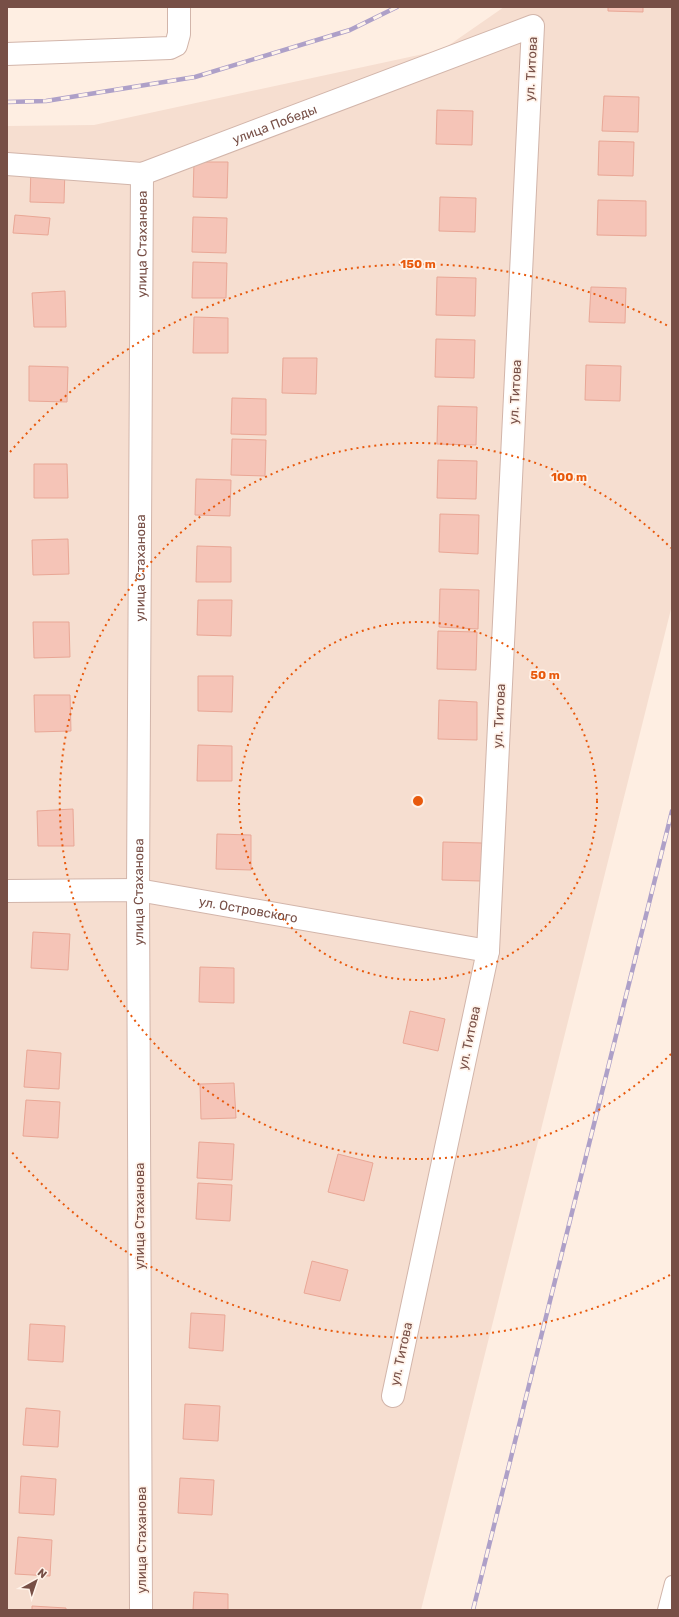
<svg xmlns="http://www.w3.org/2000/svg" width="679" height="1617" viewBox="0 0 679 1617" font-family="Rubik,sans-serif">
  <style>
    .residential { fill: #f6ded0 }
    .building { fill: #f5c4b7; stroke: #e9a796 }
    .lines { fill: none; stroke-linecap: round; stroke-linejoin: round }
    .lane-casing { stroke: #d2b5aa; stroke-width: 16 }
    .street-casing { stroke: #d2b5aa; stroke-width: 24 }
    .lane { stroke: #fff; stroke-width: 14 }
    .street { stroke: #fff; stroke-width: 22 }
    .rail-casing { stroke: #aea0c8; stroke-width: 4.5 }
    .rail { stroke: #fff3ea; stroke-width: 3; stroke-dasharray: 9; stroke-linecap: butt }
    .ring { fill: none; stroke: #e8590c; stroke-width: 2; stroke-dasharray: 2 4 }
    .labels { text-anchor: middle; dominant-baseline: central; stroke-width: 3.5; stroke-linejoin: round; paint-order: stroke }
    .street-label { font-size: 13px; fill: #774f46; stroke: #fff3ea }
    .centre { fill: #e8590c; stroke: #fff3ea; stroke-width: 2 }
    .ring-label { font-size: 12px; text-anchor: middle; font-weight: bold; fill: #e8590c; stroke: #fff3ea; stroke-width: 3.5; stroke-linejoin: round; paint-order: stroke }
  </style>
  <rect width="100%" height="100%" fill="#feeee2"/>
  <polygon class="residential" points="504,7 672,7 672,605 421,1610 7,1610 7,126 94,125 442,50"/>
  <g class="building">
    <polygon points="608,7 643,7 643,12 608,11"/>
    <polygon points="604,96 639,97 638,132 602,131"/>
    <polygon points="437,110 473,111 472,145 436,144"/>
    <polygon points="599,141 634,142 633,176 598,175"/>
    <polygon points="194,162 228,162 227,198 193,197"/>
    <polygon points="31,166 65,167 64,203 30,202"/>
    <polygon points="440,197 476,198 475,232 439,231"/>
    <polygon points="598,200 646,201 646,236 597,235"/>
    <polygon points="15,215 50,218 48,235 13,233"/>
    <polygon points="193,217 227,218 226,253 192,252"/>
    <polygon points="193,262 227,263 226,298 192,298"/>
    <polygon points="437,277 476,278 475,316 436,315"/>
    <polygon points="591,287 626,288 625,323 589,322"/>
    <polygon points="65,291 66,327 34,327 32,293"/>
    <polygon points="194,317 228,318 228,353 193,353"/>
    <polygon points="436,339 475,340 474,378 435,377"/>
    <polygon points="283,358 317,358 316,394 282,393"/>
    <polygon points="586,365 621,366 620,401 585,400"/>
    <polygon points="29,366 68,367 67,402 29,401"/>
    <polygon points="232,398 266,399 266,435 231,434"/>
    <polygon points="438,406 477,407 476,445 437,444"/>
    <polygon points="232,439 266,440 265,476 231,475"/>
    <polygon points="438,460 477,461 476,499 437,498"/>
    <polygon points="34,464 67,464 68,498 34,498"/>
    <polygon points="196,479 231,480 230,516 195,515"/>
    <polygon points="440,514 479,515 478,554 439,552"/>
    <polygon points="68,539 69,574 33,575 32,540"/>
    <polygon points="197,546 231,547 231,582 196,582"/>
    <polygon points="440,589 479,590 478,629 439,627"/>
    <polygon points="198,600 232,600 231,636 197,635"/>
    <polygon points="33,622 69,622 70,657 34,658"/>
    <polygon points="438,631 477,632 476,670 437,669"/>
    <polygon points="198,676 233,676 232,712 198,711"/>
    <polygon points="34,695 70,695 71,731 35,732"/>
    <polygon points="439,700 477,702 477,740 438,739"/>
    <polygon points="198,745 232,746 232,781 197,781"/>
    <polygon points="73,809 74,846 38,846 37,811"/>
    <polygon points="217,834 251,835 251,870 216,869"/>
    <polygon points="443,842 482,843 481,881 442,880"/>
    <polygon points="33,932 70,934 68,970 31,968"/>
    <polygon points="200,967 234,968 234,1003 199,1002"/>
    <polygon points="410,1011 445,1019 438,1051 403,1043"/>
    <polygon points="27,1050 61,1053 59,1089 24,1087"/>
    <polygon points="234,1083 236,1118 201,1119 200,1084"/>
    <polygon points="26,1100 60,1102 58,1138 23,1136"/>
    <polygon points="199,1142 234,1144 232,1180 197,1178"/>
    <polygon points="338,1154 373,1163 364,1201 328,1192"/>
    <polygon points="198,1183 232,1185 230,1221 196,1219"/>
    <polygon points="312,1261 348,1270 340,1301 304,1293"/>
    <polygon points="191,1313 225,1315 223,1351 189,1348"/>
    <polygon points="30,1324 65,1326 63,1362 28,1360"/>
    <polygon points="185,1404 220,1406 218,1441 183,1439"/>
    <polygon points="26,1408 60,1411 58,1447 23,1445"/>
    <polygon points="21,1476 56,1479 54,1515 19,1513"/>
    <polygon points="180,1478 214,1480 212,1515 178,1513"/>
    <polygon points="18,1537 52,1540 50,1576 15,1574"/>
    <polygon points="194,1592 228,1594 228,1610 193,1610"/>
    <polygon points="32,1606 66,1608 66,1610 32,1610"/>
  </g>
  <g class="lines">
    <defs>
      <polyline id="lane" points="665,1610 672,1583"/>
      <g id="street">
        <polyline points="7,54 170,48 176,45 179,34 179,7"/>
        <path id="s1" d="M7,164L142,174L533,26L488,951L393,1396"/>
        <path id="s2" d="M7,891L138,890L488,951"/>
        <path id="s3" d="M141,1610L138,890L142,174"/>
      </g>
    </defs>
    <use href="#lane" class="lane-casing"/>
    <use href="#street" class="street-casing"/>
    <use href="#lane" class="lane"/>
    <use href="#street" class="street"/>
    <defs>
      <g id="rail">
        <polyline points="7,102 46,101 195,77 350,30 397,7"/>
        <polyline points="473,1610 672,811"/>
      </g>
    </defs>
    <use href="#rail" class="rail-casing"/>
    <use href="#rail" class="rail"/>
  </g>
  <g class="ring">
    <circle cx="418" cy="801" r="179"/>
    <path d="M671 1054A358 358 0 1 1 671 548"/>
    <path d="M670 1275A537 537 0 0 1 10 1150M10 452A537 537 0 0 1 670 327"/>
  </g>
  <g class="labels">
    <g class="street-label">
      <text transform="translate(531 69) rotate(-87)">ул. Титова</text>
      <text stroke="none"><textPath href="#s1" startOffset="277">улица Победы</textPath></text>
      <text stroke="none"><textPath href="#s3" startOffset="1366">улица Стаханова</textPath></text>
      <text transform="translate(515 392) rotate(-87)">ул. Титова</text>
      <text stroke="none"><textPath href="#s3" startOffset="1042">улица Стаханова</textPath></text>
      <text transform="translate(499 716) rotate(-87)">ул. Титова</text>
      <text stroke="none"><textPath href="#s3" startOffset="718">улица Стаханова</textPath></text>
      <text stroke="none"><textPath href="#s2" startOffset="243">ул. Островского</textPath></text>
      <text transform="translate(469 1038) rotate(-78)">ул. Титова</text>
      <text transform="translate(139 1216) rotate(-90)">улица Стаханова</text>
      <text transform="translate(401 1354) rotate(-78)">ул. Титова</text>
      <text transform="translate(141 1540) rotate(-90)">улица Стаханова</text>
    </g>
  </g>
  <circle cx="418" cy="801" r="6" class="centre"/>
  <g class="ring-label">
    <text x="418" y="268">150 m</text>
    <text x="569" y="481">100 m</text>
    <text x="545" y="679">50 m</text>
  </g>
  <rect width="679" height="1617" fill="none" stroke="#774f46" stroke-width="16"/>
  <g transform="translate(36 1581) rotate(40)" stroke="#fff3ea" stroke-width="3" paint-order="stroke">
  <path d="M0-3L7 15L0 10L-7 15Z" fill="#774f46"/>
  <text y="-6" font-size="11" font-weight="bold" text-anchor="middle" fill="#774f46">N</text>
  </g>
</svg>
